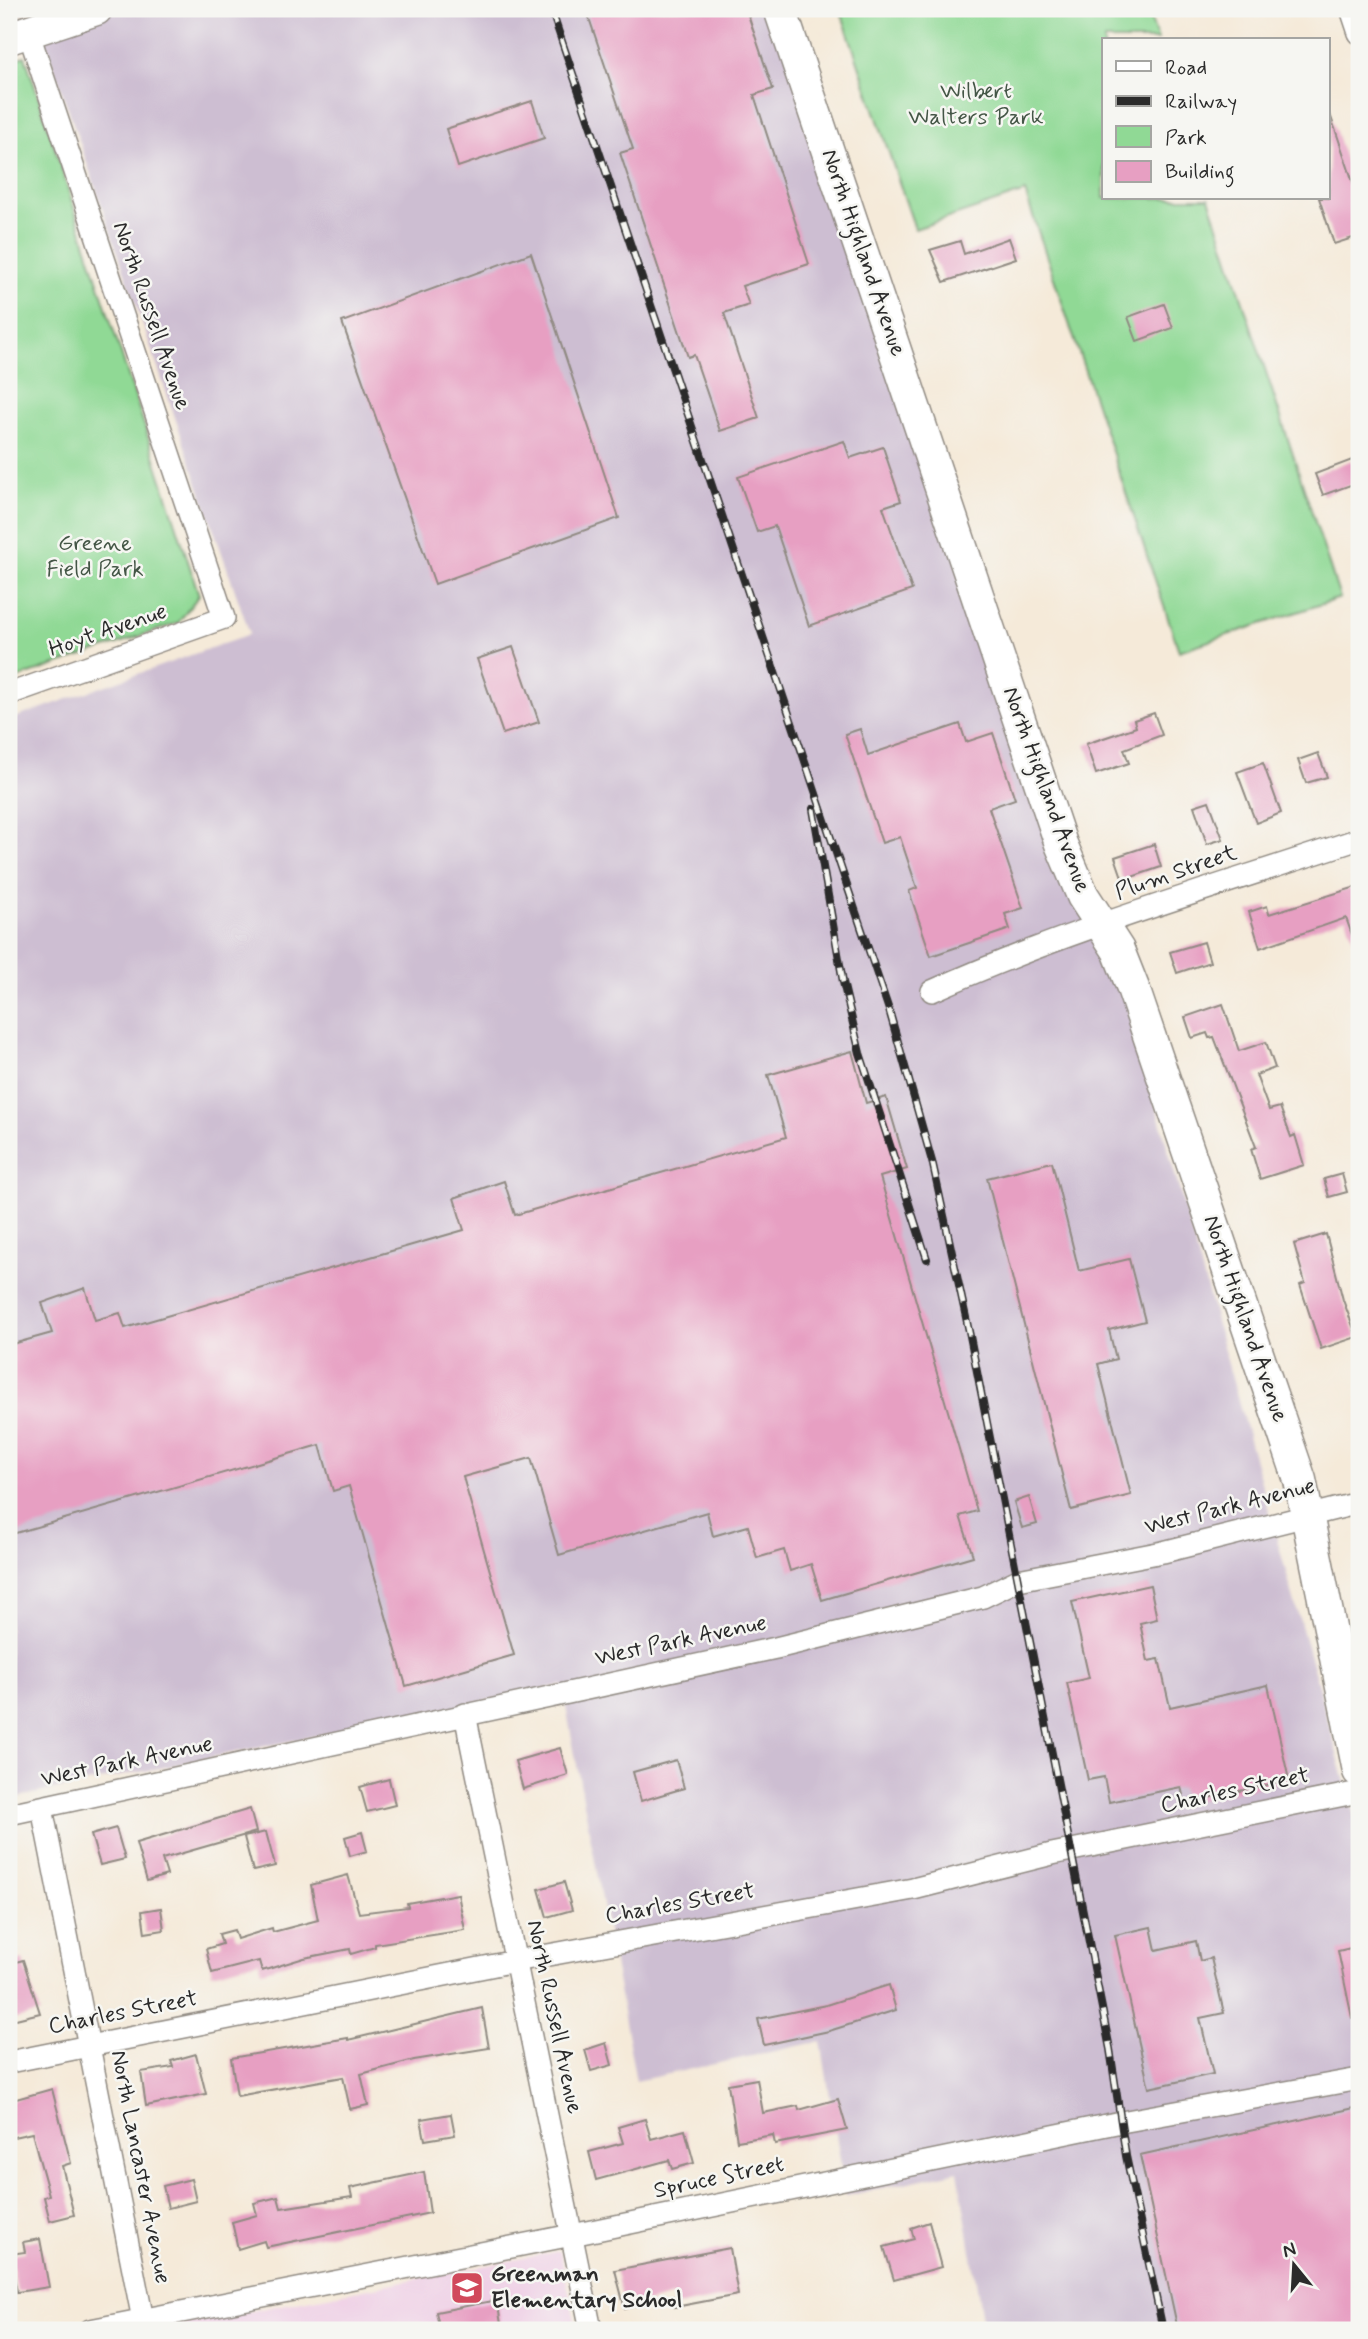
<svg xmlns="http://www.w3.org/2000/svg" width="1368" height="2339" viewBox="0 0 1368 2339" font-family="Mynerve,sans-serif">
  <style>
    .built { fill: #efd0e6 }
    .industrial { fill: #cdbed2 }
    .green { fill: #90d995; stroke: #5e8260; stroke-width: 2 }
    .building { fill: #e79fc2 }
    .lines { fill: none; stroke-linecap: round; stroke-linejoin: round }
    .street-casing { stroke: #908a82; stroke-width: 24 }
    .secondary-casing { stroke: #908a82; stroke-width: 35 }
    .street { stroke: #fff; stroke-width: 21 }
    .secondary { stroke: #fff; stroke-width: 32 }
    .rail-casing { stroke: #2b2b2b; stroke-width: 8 }
    .rail { stroke: #f6f6f2; stroke-width: 5; stroke-dasharray: 16; stroke-linecap: butt }
    .labels { text-anchor: middle; dominant-baseline: central; stroke-width: 5; stroke-linejoin: round; paint-order: stroke }
    .park-label { font-size: 23px; fill: #445646; stroke: #f6f6f2 }
    .street-label { font-size: 23px; fill: #2b2b2b; stroke: #f6f6f2 }
    .poi-label { font-size: 23px; font-weight: bold; fill: #2b2b2b; stroke: #f6f6f2; text-anchor: start }
  </style>
  <rect width="100%" height="100%" fill="#f6f6f2"/>
  <filter id="ink" filterUnits="userSpaceOnUse"><feTurbulence type="fractalNoise" baseFrequency=".0143" numOctaves="2"/><feDisplacementMap in="SourceGraphic" scale="14" xChannelSelector="R" yChannelSelector="G"/><feConvolveMatrix kernelMatrix="1 2 1 2 8 2 1 2 1" color-interpolation-filters="sRGB"/></filter>
  <filter id="wash" filterUnits="userSpaceOnUse"><feTurbulence type="fractalNoise" baseFrequency=".00686" numOctaves="4" result="noise"/><feDisplacementMap in="SourceGraphic" scale="28" xChannelSelector="R" yChannelSelector="G"/><feGaussianBlur stdDeviation="1.57" result="paint"/><feColorMatrix in="noise" values="0 0 0 0 0 0 0 0 0 0 0 0 0 0 0 0 0 1.4 0 .05"/><feComposite in="paint" operator="in"/></filter>
  <g filter="url(#wash)">
    <rect width="100%" height="100%" fill="#f5ead9"/>
    <polygon class="built" points="560,2251 577,2330 173,2330 173,2326"/>
    <polygon class="industrial" points="9,9 773,9 1120,978 1355,1818 1359,1838 1359,2330 984,2330 958,2171 846,2196 821,2041 636,2081 562,1685 9,1799 9,720 250,634 34,10 9,18"/>
    <g class="green">
      <polygon points="840,9 1157,9 1148,12 1158,40 1104,40 1104,198 1209,198 1340,598 1179,651 1025,192 915,229"/>
      <polygon points="25,56 199,595 178,623 9,681 9,61"/>
    </g>
    <g id="blocks">
      <g class="building">
        <polygon points="586,9 746,9 773,89 754,95 809,264 742,286 749,305 724,313 759,418 720,431 694,355 688,357 620,153 633,149"/>
        <polygon points="532,101 544,138 458,167 446,129"/>
        <polygon points="1330,114 1359,200 1359,236 1334,244 1319,198 1328,198"/>
        <polygon points="1009,238 1016,258 944,282 930,250 960,241 964,254"/>
        <polygon points="531,253 619,518 435,584 342,322"/>
        <polygon points="1164,304 1173,328 1137,341 1128,317"/>
        <polygon points="844,441 850,458 883,447 901,501 883,507 912,590 809,626 775,526 757,532 738,477"/>
        <polygon points="1352,460 1359,482 1323,495 1315,474"/>
        <polygon points="513,647 539,722 503,734 477,659"/>
        <polygon points="1154,713 1162,735 1124,749 1129,763 1096,774 1086,744 1136,727 1134,720"/>
        <polygon points="960,724 966,742 993,733 1015,799 989,808 1023,908 1005,914 1010,929 931,956 909,891 917,888 900,837 882,843 845,734 860,729 868,755"/>
        <polygon points="1318,753 1327,777 1306,783 1298,760"/>
        <polygon points="1263,763 1281,813 1256,823 1237,772"/>
        <polygon points="1209,801 1223,839 1207,844 1194,806"/>
        <polygon points="1154,844 1161,867 1123,880 1115,857"/>
        <polygon points="1359,886 1359,949 1357,949 1346,918 1260,948 1249,912 1267,906 1269,914"/>
        <polygon points="1204,942 1210,962 1177,973 1170,952"/>
        <polygon points="1223,1004 1239,1051 1266,1042 1275,1068 1256,1075 1269,1110 1280,1107 1291,1137 1295,1135 1304,1165 1260,1179 1251,1149 1256,1147 1214,1037 1209,1038 1207,1033 1192,1038 1185,1017"/>
        <polygon points="852,1051 866,1103 886,1097 907,1169 880,1177 977,1511 960,1516 973,1556 822,1600 811,1564 790,1571 784,1550 757,1558 748,1526 713,1536 707,1512 559,1555 531,1458 463,1477 514,1655 406,1686 349,1486 333,1491 320,1445 9,1535 9,1345 52,1333 42,1303 85,1288 95,1320 120,1313 125,1328 464,1230 454,1198 504,1181 515,1215 786,1137 768,1075"/>
        <polygon points="1052,1162 1079,1271 1129,1259 1145,1321 1109,1330 1116,1359 1098,1364 1131,1495 1071,1510 987,1178"/>
        <polygon points="1342,1174 1347,1192 1329,1197 1324,1179"/>
        <polygon points="1326,1234 1343,1300 1357,1337 1321,1349 1300,1285 1305,1283 1294,1244"/>
        <polygon points="1029,1497 1037,1524 1022,1528 1014,1502"/>
        <polygon points="1150,1585 1157,1619 1140,1623 1148,1661 1159,1659 1170,1707 1268,1685 1289,1780 1185,1803 1181,1787 1109,1802 1104,1777 1088,1780 1067,1683 1089,1678 1072,1602"/>
        <polygon points="560,1748 568,1775 523,1789 515,1761"/>
        <polygon points="676,1760 684,1788 641,1801 633,1772"/>
        <polygon points="389,1779 395,1805 367,1812 360,1787"/>
        <polygon points="250,1809 256,1832 162,1859 167,1875 147,1881 136,1843"/>
        <polygon points="116,1828 125,1859 100,1865 91,1835"/>
        <polygon points="266,1832 275,1866 253,1871 244,1837"/>
        <polygon points="362,1832 367,1851 350,1856 345,1837"/>
        <polygon points="348,1875 359,1913 408,1907 407,1903 458,1894 465,1930 375,1944 375,1947 351,1954 350,1949 304,1958 262,1971 259,1961 212,1973 206,1949 222,1944 219,1934 234,1930 237,1939 272,1928 273,1932 318,1920 311,1885"/>
        <polygon points="564,1882 572,1910 547,1917 539,1889"/>
        <polygon points="161,1908 164,1930 145,1933 142,1911"/>
        <polygon points="1151,1927 1156,1950 1196,1941 1200,1961 1211,1958 1224,2013 1200,2018 1213,2074 1149,2088 1115,1935"/>
        <polygon points="1359,1946 1359,2017 1352,2018 1338,1951"/>
        <polygon points="23,1960 40,2013 12,2020 9,1964"/>
        <polygon points="889,1985 896,2010 829,2031 764,2045 758,2019 826,2005"/>
        <polygon points="482,2008 489,2048 414,2060 361,2074 368,2105 350,2109 343,2077 237,2096 231,2058 348,2038 348,2040"/>
        <polygon points="606,2043 612,2065 591,2071 585,2050"/>
        <polygon points="196,2054 206,2094 146,2106 141,2072 173,2067 171,2061"/>
        <polygon points="757,2079 763,2113 798,2106 799,2110 838,2099 847,2130 775,2144 773,2135 737,2141 728,2084"/>
        <polygon points="52,2089 71,2163 62,2166 74,2215 50,2221 44,2197 49,2195 32,2133 9,2138 9,2101"/>
        <polygon points="1359,2107 1359,2330 1178,2330 1140,2155"/>
        <polygon points="451,2114 455,2135 425,2140 421,2119"/>
        <polygon points="645,2119 651,2139 685,2130 694,2163 672,2169 669,2160 596,2180 589,2152 623,2143 618,2127"/>
        <polygon points="424,2172 430,2213 266,2247 264,2241 238,2249 232,2222 257,2215 254,2203 278,2197 281,2208 352,2197 350,2188"/>
        <polygon points="191,2179 196,2201 168,2208 163,2186"/>
        <polygon points="929,2222 941,2267 894,2280 884,2247 914,2239 911,2228"/>
        <polygon points="40,2239 49,2287 17,2292 10,2254 25,2252 23,2242"/>
        <polygon points="730,2248 738,2295 675,2307 673,2296 625,2309 615,2270"/>
        <polygon points="497,2300 502,2330 440,2330 436,2312"/>
      </g>
    </g>
  </g>
  <g filter="url(#ink)">
    <use href="#blocks" fill-opacity="0" stroke="#908a82" stroke-width="2"/>
    <g class="lines">
      <defs>
        <g id="street">
          <polyline points="1351,9 1359,33"/>
          <polyline points="9,694 224,618 28,31"/>
          <path d="M932,991C1069,929 1217,887 1359,839"/>
          <polyline points="465,1714 591,2330"/>
          <polyline points="42,1808 145,2330"/>
          <polyline points="9,1814 776,1648 983,1597 1018,1580 1163,1552 1359,1503"/>
          <polyline points="9,2062 515,1961 913,1889 1052,1854 1359,1792"/>
          <polyline points="90,2330 572,2235 1121,2122 1359,2079"/>
        </g>
        <g id="secondary">
          <polyline points="780,9 1061,844 1083,896 1118,950 1133,988 1300,1480 1359,1771"/>
          <polyline points="9,38 96,9"/>
        </g>
      </defs>
      <use href="#street" class="street-casing"/>
      <use href="#secondary" class="secondary-casing"/>
      <use href="#street" class="street"/>
      <use href="#secondary" class="secondary"/>
      <defs>
        <g id="rail">
          <polyline points="551,9 889,1010 933,1165 970,1336 1110,2049 1126,2156 1163,2330"/>
          <polyline points="813,809 843,982 860,1053 927,1259"/>
        </g>
      </defs>
      <use href="#rail" class="rail-casing"/>
      <use href="#rail" class="rail"/>
    </g>
  </g>
  <defs>
    <symbol id="school-square" viewBox="-11 -11 22 22"><rect x="-9" y="-9" width="18" height="18" rx="4" fill="#d1495b" stroke="#f6f6f2"/><path d="M0-5L7-2L0 1L-7-2ZM-4 1L0 2.5L4 1V4Q0 6-4 4Z" fill="#fff"/></symbol>
  </defs>
  <g fill-rule="evenodd">
    <use href="#school-square" x="448" y="2269" width="38" height="38"/>
  </g>
  <g class="labels">
    <g class="park-label">
      <text x="976" y="92">Wilbert<tspan x="976" dy="26">Walters Park</tspan></text>
      <text x="95" y="544">Greene<tspan x="95" dy="26">Field Park</tspan></text>
    </g>
    <g class="street-label">
      <text transform="translate(863 253) rotate(71)">North Highland Avenue</text>
      <text transform="translate(151 316) rotate(71)">North Russell Avenue</text>
      <text transform="translate(108 631) rotate(-19)">Hoyt Avenue</text>
      <text transform="translate(1046 790) rotate(70)">North Highland Avenue</text>
      <text transform="translate(1176 873) rotate(-19)">Plum Street</text>
      <text transform="translate(1245 1319) rotate(71)">North Highland Avenue</text>
      <text transform="translate(1230 1507) rotate(-14)">West Park Avenue</text>
      <text transform="translate(681 1641) rotate(-12)">West Park Avenue</text>
      <text transform="translate(127 1762) rotate(-12)">West Park Avenue</text>
      <text transform="translate(1235 1791) rotate(-12)">Charles Street</text>
      <text transform="translate(680 1904) rotate(-10)">Charles Street</text>
      <text transform="translate(123 2013) rotate(-11)">Charles Street</text>
      <text transform="translate(554 2017) rotate(78)">North Russell Avenue</text>
      <text transform="translate(140 2167) rotate(79)">North Lancaster Avenue</text>
      <text transform="translate(719 2178) rotate(-12)">Spruce Street</text>
    </g>
    <g class="poi-label">
      <text x="491" y="2275">Greenman<tspan x="491" dy="26">Elementary School</tspan></text>
    </g>
  </g>
  <rect width="1368" height="2339" fill="none" stroke="#f6f6f2" stroke-width="35"/>
  <rect x="1102" y="38" width="228" height="161" fill="#f6f6f2" stroke="#a5a5a2" stroke-width="2"/>
  <rect x="1116" y="61" width="35" height="10" fill="#ffffff" stroke="#a5a5a2" stroke-width="2"/>
  <text x="1165" y="74" font-size="21" fill="#2b2b2b">Road</text>
  <rect x="1116" y="96" width="35" height="10" fill="#2b2b2b" stroke="#a5a5a2" stroke-width="2"/>
  <text x="1165" y="108" font-size="21" fill="#2b2b2b">Railway</text>
  <rect x="1116" y="126" width="35" height="21" fill="#90d995" stroke="#a5a5a2" stroke-width="2"/>
  <text x="1165" y="144" font-size="21" fill="#2b2b2b">Park</text>
  <rect x="1116" y="161" width="35" height="21" fill="#e79fc2" stroke="#a5a5a2" stroke-width="2"/>
  <text x="1165" y="178" font-size="21" fill="#2b2b2b">Building</text>
  <g transform="translate(1294 2265) rotate(342)" stroke="#f6f6f2" stroke-width="5" paint-order="stroke">
  <path d="M0-5L12 26L0 18L-12 26Z" fill="#2b2b2b"/>
  <text y="-10" font-size="19" font-weight="bold" text-anchor="middle" fill="#2b2b2b">N</text>
  </g>
</svg>
